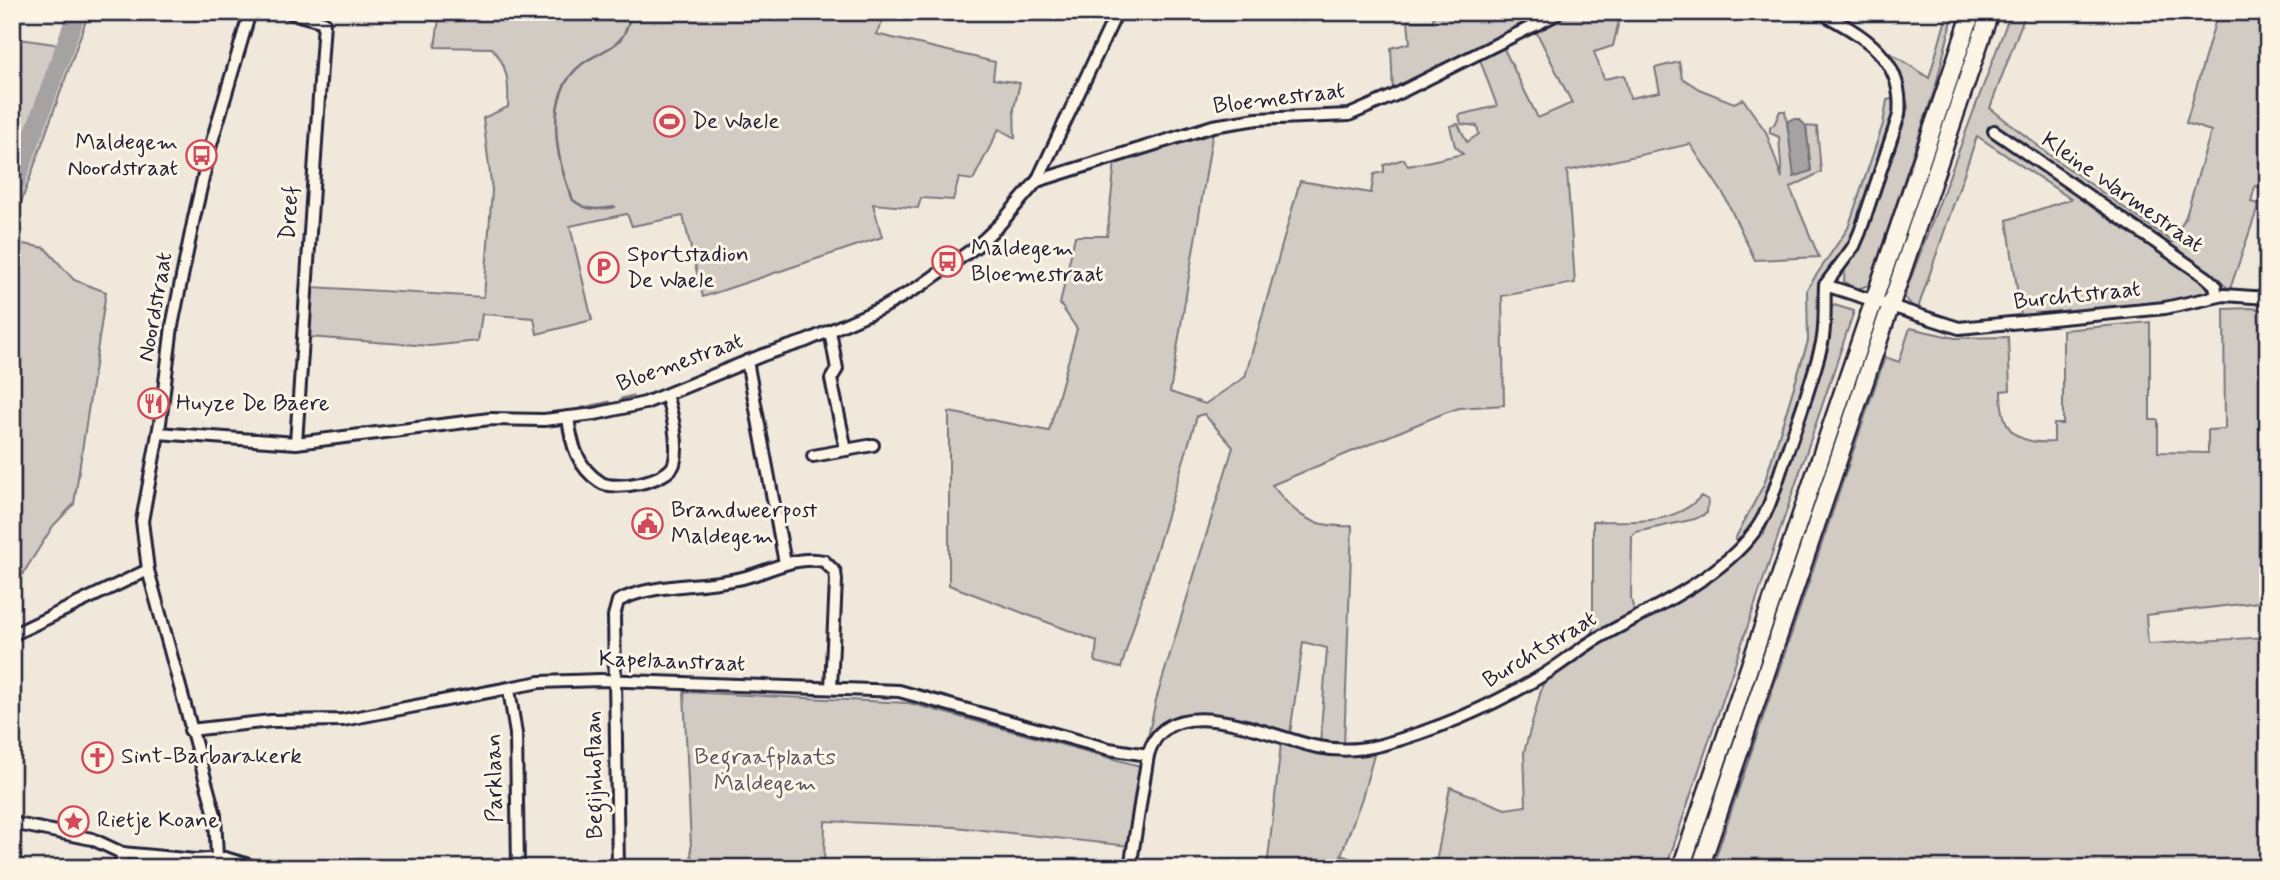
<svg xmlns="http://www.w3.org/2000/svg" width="2280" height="880" viewBox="0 0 2280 880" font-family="Mynerve,sans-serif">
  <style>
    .green { fill: #d1cbc3; stroke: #7a767f; stroke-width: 2 }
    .water { fill: #a6a2a2; stroke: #716f79; stroke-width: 2 }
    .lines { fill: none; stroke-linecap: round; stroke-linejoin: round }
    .stream { stroke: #716f79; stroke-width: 2.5 }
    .river { stroke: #a6a2a2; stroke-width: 18 }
    .minor-casing { stroke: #22223b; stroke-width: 16 }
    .highway-casing { stroke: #22223b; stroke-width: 21 }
    .minor { stroke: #fcf5e5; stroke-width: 10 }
    .highway { stroke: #fcf5e5; stroke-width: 16 }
    .labels { text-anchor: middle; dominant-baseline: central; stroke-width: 6; stroke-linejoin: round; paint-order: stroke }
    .street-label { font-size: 23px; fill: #22223b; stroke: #fcf5e5 }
    .poi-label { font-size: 23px; fill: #22223b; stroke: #fcf5e5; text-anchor: start }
    .park-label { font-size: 23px; fill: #575564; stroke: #fcf5e5 }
  </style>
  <rect width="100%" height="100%" fill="#efe8db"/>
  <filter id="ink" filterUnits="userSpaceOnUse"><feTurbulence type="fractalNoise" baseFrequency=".0143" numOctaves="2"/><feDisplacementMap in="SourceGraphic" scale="14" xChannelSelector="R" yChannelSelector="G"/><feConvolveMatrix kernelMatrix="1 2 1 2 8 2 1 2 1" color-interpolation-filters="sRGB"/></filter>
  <g filter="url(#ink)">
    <g class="green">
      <polygon points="74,12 89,12 12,228 12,38 61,45"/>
      <path d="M440,12H888L876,34L995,62L993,79L1020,83L1014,108L1015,138L999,129L973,180L959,178L953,200L921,198L918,208L873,204L882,237L703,297L683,216L632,226L627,214L570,226L592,320L537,334L534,318L482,314L478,341L430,346L308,337L312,287L484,297L492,190L483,118L508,107C509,83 508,66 492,48L435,47Z"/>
      <polygon points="1434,12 1516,12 1522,20 1520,25 1393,92 1391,48 1410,43 1408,21 1433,21"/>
      <path d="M1577,12H1621L1613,46L1594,52L1604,79L1624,75L1630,98L1660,92L1655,68L1679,62L1682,78L1699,89L1734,103L1743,99L1766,132L1782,178L1779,137L1770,133V127L1774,125L1780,111H1785L1788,128L1811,171L1806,126L1817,127L1821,172L1790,188L1819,257L1755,260L1724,195L1690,144L1567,171L1575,283L1502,296L1504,405L1459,408L1442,414L1272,485C1297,517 1312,528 1352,526L1344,745L1320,744L1327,648L1303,642L1290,734L1192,714L1170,722L1148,737L1156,700L1233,447L1204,414L1197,416L1121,668L1095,662L1097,641L949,585V412L1049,431L1077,329L1060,304L1075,236H1107L1115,161L1213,131L1170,392L1205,404L1245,377L1300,181L1371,193L1374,174L1384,172V165L1404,159L1408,166L1463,154L1455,146L1450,126L1458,124L1467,142L1479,134L1477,126L1461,124L1459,115L1497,106L1480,60L1503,47L1538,118L1572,103L1535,29Z"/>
      <polygon points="1948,12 1954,12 1936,85 1869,285 1854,290 1844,281 1845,268 1862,241 1908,107 1900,72 1889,52 1929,78"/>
      <polygon points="2011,12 2026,12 1990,108 2052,157 2173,242 2186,216 2211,131 2186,123 2218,12 2268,12 2268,178 2265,188 2255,186 2251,202 2259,204 2230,289 2094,194 2207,284 2208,292 2168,303 2021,316 2007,220 2071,199 1977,136 1917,311 1905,298 1906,291"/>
      <polygon points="1895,98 1896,111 1852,239 1822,278 1815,351 1762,511 1739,542 1735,539 1764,484 1808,341 1807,289 1848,228 1883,124 1887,100"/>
      <polygon points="12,242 45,248 74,280 106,292 74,504 53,526 12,591"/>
      <path d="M1834,305L1854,311L1666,868H1435L1450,787L1505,809L1526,806L1524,752L1544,680C1565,669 1583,653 1603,642C1655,613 1726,583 1761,532L1764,534L1827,345L1830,310Z"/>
      <path d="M2252,308L2268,311V601L2146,615L2148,644L2268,637V868H1712L1885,357L1899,362L1910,328L1955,338L2008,337L2010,390L2001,391C2001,430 2015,445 2054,442V424H2063V330L2150,322V420H2158V452L2208,453V430L2225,429L2224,309Z"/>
      <path d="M1701,496L1708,500L1707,513L1695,519L1636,532L1632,536L1631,599L1635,615L1593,635V521C1630,521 1675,526 1701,496Z"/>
      <polygon points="684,692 909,703 1140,766 1129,846 955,827 825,821 824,868 692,868"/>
      <polygon points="1281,744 1316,754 1374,755 1362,798 1341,855 1376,868 1267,868"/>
    </g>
    <polygon class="water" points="1792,119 1799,119 1806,126 1811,171 1794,177 1787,122"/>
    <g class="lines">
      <g class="stream">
        <path d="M615,207C598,210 586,211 573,200C556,160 542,95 582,64C593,55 614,49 622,37C627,31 629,20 632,12"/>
        <polyline points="621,399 632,396"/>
        <polyline points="582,408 609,402"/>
      </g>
      <polyline class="river" points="12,193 77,12"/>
      <defs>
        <g id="minor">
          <polyline points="288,12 324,22 296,443"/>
          <path d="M1819,12C1863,34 1905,59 1899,115L1860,232L1854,246L1825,285"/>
          <polyline points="1994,131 2206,277 2215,285 2217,296"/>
          <polyline points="1037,181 1213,126 1257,119 1349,115 1393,96 1555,15"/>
          <polyline points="830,331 837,369 831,379 846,450"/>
          <polyline points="747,361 785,563"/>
          <path d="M568,417C571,443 577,467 600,482C614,492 668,481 674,464C680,445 672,413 666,395"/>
          <polyline points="158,433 296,443 490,419 544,420 595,414 645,403 763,355 806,341 884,307 922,285 977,246 1000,224 1037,181 1117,12"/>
          <polyline points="813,456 873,445"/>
          <polyline points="12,635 148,570"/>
          <polyline points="509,689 516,734 518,868"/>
          <polyline points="190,730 271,721 343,720 540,682 600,680 899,691 1109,749 1148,755"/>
          <polyline points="12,823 92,839 122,853 195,860 225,858 259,868"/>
          <polyline points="217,857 215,815 148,570 142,521 160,423 172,326 194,218 210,148 250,12"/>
          <polyline points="121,868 122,853"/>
          <path d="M618,868L614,616L618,601C653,582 707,588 746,577C772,570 796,555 824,561L835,572L836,580L831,688"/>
          <path d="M1130,868L1148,755C1168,684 1273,739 1318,747C1338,751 1361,750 1381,745C1440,729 1493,706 1545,674C1563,663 1579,649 1598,638C1649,610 1718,580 1754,532C1769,513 1775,487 1783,464C1796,425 1812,384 1822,343C1826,325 1824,304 1825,285L1959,328L2165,308L2224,295L2268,298"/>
        </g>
        <g id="highway">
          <polyline points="1681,868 1972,12"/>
          <polyline points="1700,868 1990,12"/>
        </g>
      </defs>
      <use href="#minor" class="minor-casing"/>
      <use href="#highway" class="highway-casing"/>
      <use href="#minor" class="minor"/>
      <use href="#highway" class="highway"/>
    </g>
  </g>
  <defs>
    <symbol id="stadium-ring" viewBox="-11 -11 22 22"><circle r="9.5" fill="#fcf5e5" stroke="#d1495b" stroke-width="1.5"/><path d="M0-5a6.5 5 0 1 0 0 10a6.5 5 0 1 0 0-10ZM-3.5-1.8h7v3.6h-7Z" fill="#d1495b"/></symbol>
    <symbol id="bus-ring" viewBox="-11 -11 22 22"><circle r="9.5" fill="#fcf5e5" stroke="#d1495b" stroke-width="1.5"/><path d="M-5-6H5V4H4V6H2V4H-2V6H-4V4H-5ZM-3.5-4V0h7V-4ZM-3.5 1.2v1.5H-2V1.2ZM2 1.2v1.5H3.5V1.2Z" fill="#d1495b"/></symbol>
    <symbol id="parking-ring" viewBox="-11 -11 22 22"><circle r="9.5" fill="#fcf5e5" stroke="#d1495b" stroke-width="1.5"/><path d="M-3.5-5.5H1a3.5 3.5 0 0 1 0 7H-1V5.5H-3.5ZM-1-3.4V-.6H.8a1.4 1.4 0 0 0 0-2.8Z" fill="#d1495b"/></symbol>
    <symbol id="restaurant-ring" viewBox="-11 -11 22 22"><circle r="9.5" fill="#fcf5e5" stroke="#d1495b" stroke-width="1.5"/><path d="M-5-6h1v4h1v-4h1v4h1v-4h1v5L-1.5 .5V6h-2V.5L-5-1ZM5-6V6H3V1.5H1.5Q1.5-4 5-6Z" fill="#d1495b"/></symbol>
    <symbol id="civic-ring" viewBox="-11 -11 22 22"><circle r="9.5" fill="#fcf5e5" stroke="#d1495b" stroke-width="1.5"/><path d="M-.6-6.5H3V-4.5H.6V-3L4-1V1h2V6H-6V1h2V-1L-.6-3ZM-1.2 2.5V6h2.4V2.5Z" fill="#d1495b"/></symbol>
    <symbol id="church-ring" viewBox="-11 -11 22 22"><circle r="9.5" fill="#fcf5e5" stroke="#d1495b" stroke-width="1.5"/><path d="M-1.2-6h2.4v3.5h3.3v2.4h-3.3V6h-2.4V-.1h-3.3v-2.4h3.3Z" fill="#d1495b"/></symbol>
    <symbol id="sight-ring" viewBox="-11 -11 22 22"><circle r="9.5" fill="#fcf5e5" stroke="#d1495b" stroke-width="1.5"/><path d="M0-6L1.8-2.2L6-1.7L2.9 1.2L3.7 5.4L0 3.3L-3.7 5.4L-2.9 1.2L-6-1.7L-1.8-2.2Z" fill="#d1495b"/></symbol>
  </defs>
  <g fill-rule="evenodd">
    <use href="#stadium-ring" x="652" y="104" width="35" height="35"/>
    <use href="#bus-ring" x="184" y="138" width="35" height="35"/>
    <use href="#bus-ring" x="930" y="244" width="35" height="35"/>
    <use href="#parking-ring" x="586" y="250" width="35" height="35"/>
    <use href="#restaurant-ring" x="136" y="386" width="35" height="35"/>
    <use href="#civic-ring" x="630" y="506" width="35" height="35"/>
    <use href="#church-ring" x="80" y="740" width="35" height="35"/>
    <use href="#sight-ring" x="56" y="804" width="35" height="35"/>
  </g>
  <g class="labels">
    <g class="street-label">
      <text transform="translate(1279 99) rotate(-7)">Bloemestraat</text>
      <text transform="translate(2122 193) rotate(35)">Kleine Warmestraat</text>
      <text transform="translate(290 213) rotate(-86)">Dreef</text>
      <text transform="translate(2077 296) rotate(-6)">Burchtstraat</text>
      <text transform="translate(156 307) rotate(-80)">Noordstraat</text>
      <text transform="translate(680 363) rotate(-20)">Bloemestraat</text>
      <text transform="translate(1540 650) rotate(-31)">Burchtstraat</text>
      <text transform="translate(672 662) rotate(2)">Kapelaanstraat</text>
      <text transform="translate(595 775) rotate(-91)">Begijnhoflaan</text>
      <text transform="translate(495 778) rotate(-91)">Parklaan</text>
    </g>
    <g class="poi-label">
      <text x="692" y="122">De Waele</text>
      <text x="178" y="143" text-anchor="end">Maldegem<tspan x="178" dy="26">Noordstraat</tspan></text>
      <text x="971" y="249">Maldegem<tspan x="971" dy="26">Bloemestraat</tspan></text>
      <text x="627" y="255">Sportstadion<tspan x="627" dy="26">De Waele</tspan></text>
      <text x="176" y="404">Huyze De Baere</text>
      <text x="671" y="511">Brandweerpost<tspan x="671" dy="26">Maldegem</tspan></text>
      <text x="121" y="757">Sint-Barbarakerk</text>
      <text x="97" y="821">Rietje Koane</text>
    </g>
    <g class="park-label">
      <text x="765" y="758">Begraafplaats<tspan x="765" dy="26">Maldegem</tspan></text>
    </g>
  </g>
  <rect width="2280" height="880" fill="none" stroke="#fcf5e5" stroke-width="42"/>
  <rect x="21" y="21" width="2238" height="838" fill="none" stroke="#22223b" stroke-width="2.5" filter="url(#ink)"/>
</svg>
